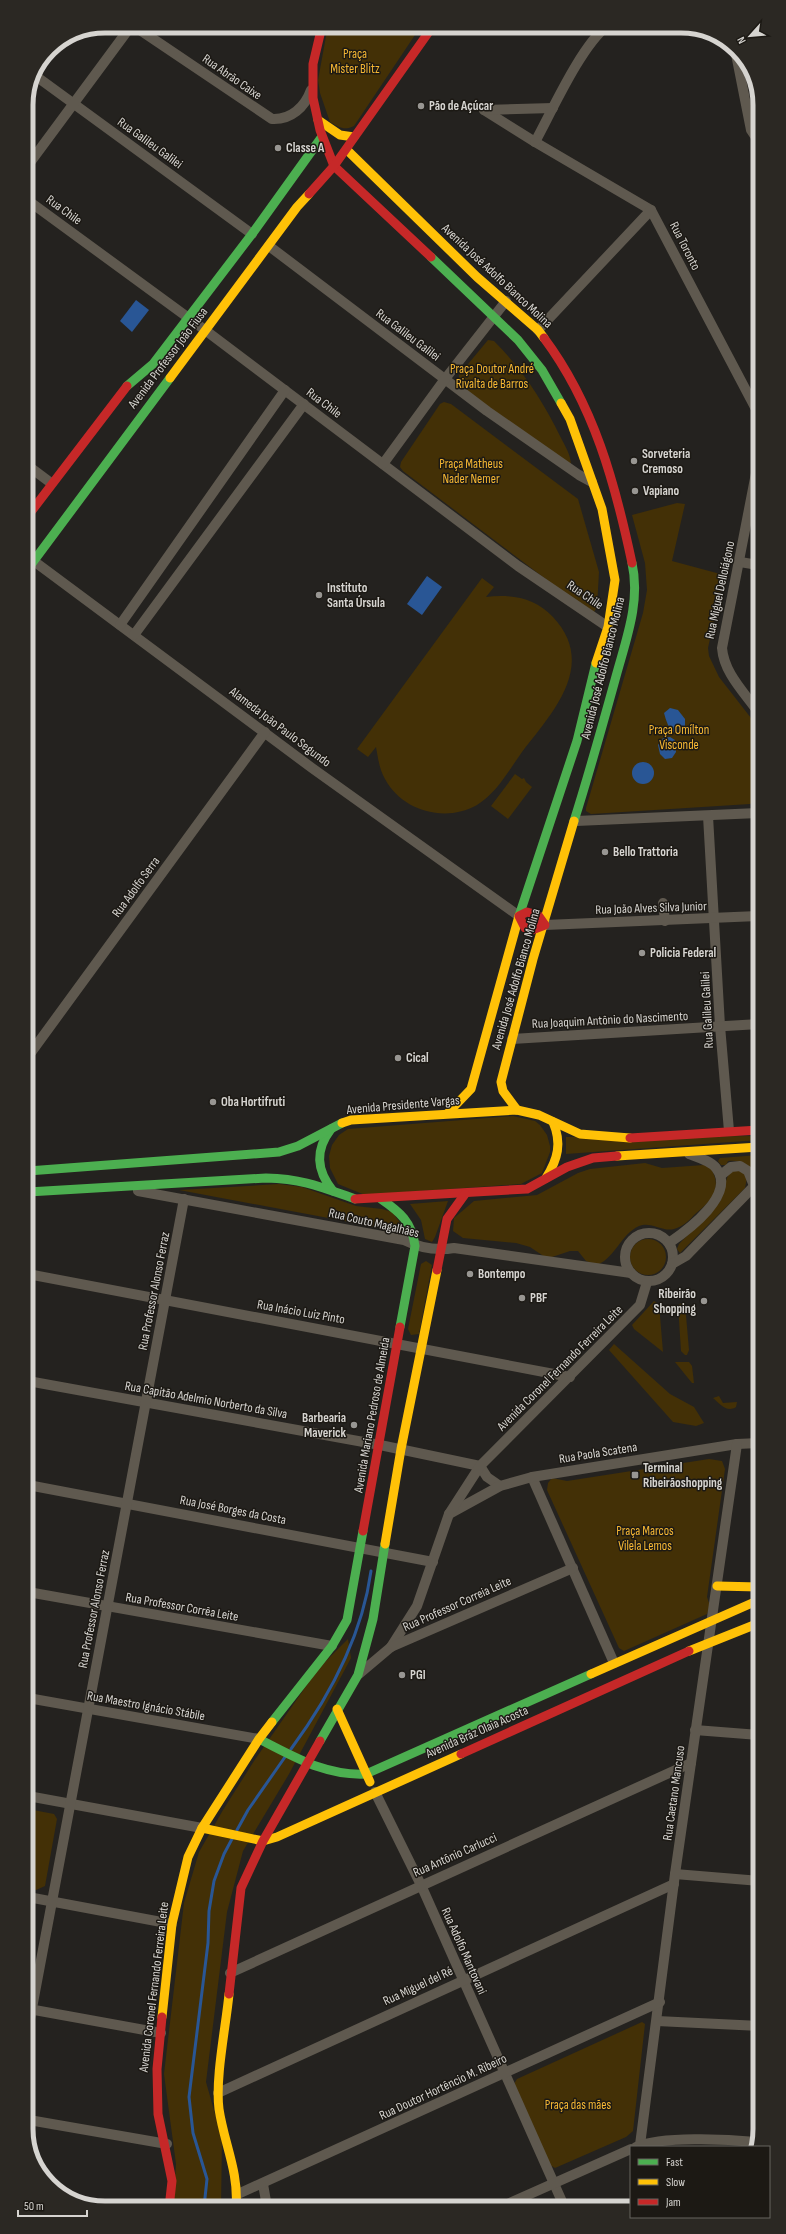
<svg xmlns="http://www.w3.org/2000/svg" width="786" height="2234" viewBox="0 0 786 2234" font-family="'Sofia Sans Condensed',sans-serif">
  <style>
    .green { fill: #433006 }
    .water { fill: #295695 }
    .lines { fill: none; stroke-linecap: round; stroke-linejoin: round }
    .stream { stroke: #295695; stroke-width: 3 }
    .street { stroke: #5f594f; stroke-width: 10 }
    .fast { stroke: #4caf50; stroke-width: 9 }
    .slow { stroke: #ffc107; stroke-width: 9 }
    .jam { stroke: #c62828; stroke-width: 9 }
    .poi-dot { fill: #989692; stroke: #1c1914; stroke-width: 1.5 }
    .labels { text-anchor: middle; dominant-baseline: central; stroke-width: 3; stroke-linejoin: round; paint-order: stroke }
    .park-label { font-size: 13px; fill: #f7b833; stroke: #1c1914 }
    .street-label { font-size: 13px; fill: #d6d4d0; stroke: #1c1914 }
    .poi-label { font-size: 13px; font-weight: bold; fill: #d6d4d0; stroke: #1c1914; text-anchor: start }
    .rim { fill: none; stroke: #d6d4d0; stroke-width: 5 }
  </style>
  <rect width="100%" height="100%" fill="#24221f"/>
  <g class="green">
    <path d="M330,26H421L354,126C344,131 339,127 330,122L320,93L318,80L327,31Z"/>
    <path d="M488,340L494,341C522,369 543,401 560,436C565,446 571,455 571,465L567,466L463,388L459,382V375Z"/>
    <polygon points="444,402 451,404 578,499 599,572 597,607 594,612 588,611 403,471 400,467 401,462 440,404"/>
    <polygon points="677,503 685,504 672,561 724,575 708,648 709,656 719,677 758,727 758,796 756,801 750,804 591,814 586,811 586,808 643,613 647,590 645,563 632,515"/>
    <path d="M482,578L494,587L486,597C512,594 535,598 553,617C598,665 552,713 522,752C509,770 497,793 477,805C445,823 402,811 385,779C379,768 378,758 376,747L368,757L357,749Z"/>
    <polygon points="515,774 522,779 524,778 526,782 532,787 508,819 491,806"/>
    <polygon points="513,1116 535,1121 540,1125 547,1135 550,1146 550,1152 542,1173 521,1184 365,1195 338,1184 330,1168 329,1156 332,1145 339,1135 348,1129"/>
    <polygon points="759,1136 759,1140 566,1154 566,1137"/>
    <path d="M759,1155L758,1173H755C747,1163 740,1160 728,1161L726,1165H721L718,1161L720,1158Z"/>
    <path d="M645,1163L662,1168L704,1165L710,1167C724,1189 711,1201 694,1215C689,1221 682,1227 674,1229C662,1232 651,1221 639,1226C620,1235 616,1257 597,1265L586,1261L578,1251H570L552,1257H545L530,1247L516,1243L463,1238L453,1231L454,1218L474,1201L537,1195L578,1173L590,1169Z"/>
    <path d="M742,1170L747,1178L745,1188L680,1253L677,1249L679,1244L719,1203C725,1193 724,1179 731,1171Z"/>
    <polygon points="279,1184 302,1187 356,1206 382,1209 392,1212 408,1233 179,1190"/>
    <polygon points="448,1201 435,1237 432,1242 425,1239 421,1220 410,1204"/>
    <circle cx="648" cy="1257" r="18"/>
    <polygon points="426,1261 432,1265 419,1334 411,1335 408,1329 421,1264"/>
    <polygon points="654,1301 659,1304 663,1352 634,1329 632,1325"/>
    <polygon points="682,1303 685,1304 689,1350 687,1355 685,1355 681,1351 678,1305"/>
    <polygon points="614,1344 670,1394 694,1407 704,1423 696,1426 673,1422 609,1350"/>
    <polygon points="675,1362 689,1362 692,1366 694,1383 692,1383"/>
    <path d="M719,1396L723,1403L737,1402L736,1407C727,1413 720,1404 713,1398Z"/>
    <polygon points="709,1459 722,1461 725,1469 707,1597 710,1606 707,1614 624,1651 619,1648 547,1490 548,1483 552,1478 567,1481"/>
    <polygon points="348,1639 351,1658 289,1774 243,1851 227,1912 206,2082 222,2139 221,2207 173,2207 176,2164 164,2074 184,1903 199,1852 223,1810 254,1761 318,1669"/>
    <polygon points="28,1809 54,1814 57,1819 45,1886 36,1890 28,1889"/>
    <polygon points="642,2022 645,2024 633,2131 626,2137 555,2168 550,2165 514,2084 517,2079"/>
  </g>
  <g class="water">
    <polygon points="136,300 149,310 132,332 120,321"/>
    <polygon points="427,576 442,587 422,615 407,604"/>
    <path d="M670,708L678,710L685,719V734C671,737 667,724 664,713Z"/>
    <polygon points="670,737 675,740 676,752 672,758 665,759 660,754 658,745 663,738"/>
    <circle cx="643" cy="773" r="11"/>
  </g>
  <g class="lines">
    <g class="stream">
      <path d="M291,1749C330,1696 362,1637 371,1571"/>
      <polyline points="237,1830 248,1810 285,1757"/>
      <polyline points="204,2207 207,2179 193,2133 189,2097 208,1943 209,1911 214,1881 224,1854 233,1837"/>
    </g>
    <g class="street">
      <path d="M134,26L272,119C291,120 305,107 311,90"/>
      <polyline points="735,49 751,130 757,139"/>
      <polyline points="33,74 252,234"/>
      <polyline points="484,110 535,142 651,210 758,413"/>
      <polyline points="484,110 553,108"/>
      <path d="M535,142C552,111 581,46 607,26"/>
      <polyline points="26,168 131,26"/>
      <polyline points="26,199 205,330 518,566 608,627"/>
      <polyline points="269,246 487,411 579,475 592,482"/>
      <polyline points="538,330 651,210"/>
      <path d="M758,463L722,648C724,673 744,692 758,712"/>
      <polyline points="383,464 445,379 506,301"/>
      <polyline points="27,465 51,483"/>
      <polyline points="27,556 312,768 519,916"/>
      <polyline points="740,562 758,565"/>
      <polyline points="120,625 285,390"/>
      <polyline points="134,635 304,404"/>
      <polyline points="708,816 720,1026 729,1131"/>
      <polyline points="576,821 758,813"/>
      <polyline points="663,903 665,921"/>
      <polyline points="545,925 758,916"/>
      <polyline points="512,1039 759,1024"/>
      <polyline points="27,1058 265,732"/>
      <polyline points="721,1175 731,1167 740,1166 748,1171 754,1186"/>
      <path d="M138,1191L404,1240C420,1248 436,1251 454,1248L631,1273"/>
      <circle cx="649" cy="1257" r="24"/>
      <path d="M669,1243C688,1230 737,1194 716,1168C711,1161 697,1157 689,1154"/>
      <polyline points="672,1264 686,1256 759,1181"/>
      <polyline points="28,1274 570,1377"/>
      <polyline points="28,1381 380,1445 480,1466 487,1477 500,1486"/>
      <polyline points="532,1477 614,1663"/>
      <polyline points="28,1485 433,1562"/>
      <polyline points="449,1514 500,1486 532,1477 737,1444 759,1443"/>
      <polyline points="28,1592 332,1646"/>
      <polyline points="391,1647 417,1606 449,1514 480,1466 640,1305 647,1282"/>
      <polyline points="359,1674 391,1647 573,1568"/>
      <polyline points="28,1698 259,1739"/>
      <polyline points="695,1730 759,1735"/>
      <polyline points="375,1792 421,1885 564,2206"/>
      <polyline points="28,1796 202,1828"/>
      <polyline points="675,1874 760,1881"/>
      <polyline points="28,1897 172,1924"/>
      <polyline points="230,1973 691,1763"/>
      <polyline points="29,2009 161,2033"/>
      <polyline points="657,2021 760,2026"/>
      <polyline points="29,2024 184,1199"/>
      <polyline points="218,2093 674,1884"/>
      <polyline points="29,2120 167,2144"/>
      <polyline points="640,2145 675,1874 737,1444"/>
      <path d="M636,2147C661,2136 727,2139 756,2142"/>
      <polyline points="263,2184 267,2207"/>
      <polyline points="238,2194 660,2002"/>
      <polyline points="503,2206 631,2149"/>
    </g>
    <g class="fast">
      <polyline points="431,257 518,340 542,370 561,403"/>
      <polyline points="127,386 153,364 252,234 321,138"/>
      <polyline points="27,570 170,378"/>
      <path d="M574,821C589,774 602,727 615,680C625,642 641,603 632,563"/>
      <polyline points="519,916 577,741 596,663"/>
      <path d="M331,1129C315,1150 316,1170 333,1191"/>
      <polyline points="28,1171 279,1152 298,1146 342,1123"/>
      <path d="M28,1192L266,1178C304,1179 321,1187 355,1199"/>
      <path d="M381,1199C400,1212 412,1222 415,1246L400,1327"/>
      <polyline points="272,1722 332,1646 347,1620 363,1531"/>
      <path d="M259,1739C295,1757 325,1776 366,1774L591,1674"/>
      <polyline points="320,1741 358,1675 373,1619 385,1544"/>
    </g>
    <g class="slow">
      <polyline points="318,120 340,135 354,137"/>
      <polyline points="347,150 477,277 538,330 544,338"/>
      <polyline points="170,378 297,207 309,194"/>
      <polyline points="561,403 570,419 602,509 615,580 608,627 596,663"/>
      <polyline points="517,1110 503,1091 501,1082 533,959 574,821"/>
      <polyline points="448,1113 471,1089 519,916"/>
      <polyline points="342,1123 351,1120 517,1110 539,1115 580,1134 630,1138"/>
      <polyline points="617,1156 759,1147"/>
      <path d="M546,1178C558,1159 562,1143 553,1122"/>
      <polyline points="385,1544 401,1449 437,1270"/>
      <polyline points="717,1586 759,1587"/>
      <polyline points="689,1651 759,1623"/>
      <polyline points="591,1674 759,1600"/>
      <polyline points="337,1709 370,1782"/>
      <polyline points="202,1828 263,1841 277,1837 461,1754"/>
      <path d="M229,1994C226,2026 215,2078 219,2109C224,2143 239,2172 236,2207"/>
      <polyline points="162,2017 172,1924 188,1857 202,1828 259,1739 272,1722"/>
    </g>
    <g class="jam">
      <polyline points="322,26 313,64 313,98 320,130 334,166 431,257"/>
      <polyline points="309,194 334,166 433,26"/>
      <path d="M544,338C594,405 615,483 632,563"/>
      <polyline points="27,517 127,386"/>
      <polygon points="527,912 538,915 545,925 532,930 525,928 519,916"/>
      <polyline points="630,1138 759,1130"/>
      <polyline points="355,1199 527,1189 567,1167 593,1158 617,1156"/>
      <polyline points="437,1270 447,1219 465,1194"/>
      <polyline points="363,1531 400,1327"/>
      <polyline points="461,1754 689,1651"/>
      <polyline points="229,1994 241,1888 263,1841 320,1741"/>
      <polyline points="162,2017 157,2069 158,2114 172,2181 169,2208"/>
    </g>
  </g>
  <g class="poi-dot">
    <circle cx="421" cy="106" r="4"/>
    <circle cx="278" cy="148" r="4"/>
    <circle cx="634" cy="461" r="4"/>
    <circle cx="635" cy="491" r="4"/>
    <circle cx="319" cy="595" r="4"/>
    <circle cx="605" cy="852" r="4"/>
    <circle cx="642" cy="953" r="4"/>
    <circle cx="398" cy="1058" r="4"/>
    <circle cx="213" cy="1102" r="4"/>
    <circle cx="470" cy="1274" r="4"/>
    <circle cx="522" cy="1298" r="4"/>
    <circle cx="704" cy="1301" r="4"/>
    <circle cx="354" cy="1425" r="4"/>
    <rect x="631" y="1471" width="8" height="8" rx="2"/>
    <circle cx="402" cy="1675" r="4"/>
  </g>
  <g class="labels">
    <g class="park-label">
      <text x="355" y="54">Praça<tspan x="355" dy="15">Mister Blitz</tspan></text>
      <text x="492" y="369">Praça Doutor André<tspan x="492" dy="15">Rivalta de Barros</tspan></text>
      <text x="471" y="464">Praça Matheus<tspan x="471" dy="15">Nader Nemer</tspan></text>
      <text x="679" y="730">Praça Omílton<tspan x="679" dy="15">Visconde</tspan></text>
      <text x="645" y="1531">Praça Marcos<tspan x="645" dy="15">Vilela Lemos</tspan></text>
      <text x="578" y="2105">Praça das mães</text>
    </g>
    <g class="street-label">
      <text transform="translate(232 77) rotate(35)">Rua Abrão Caixe</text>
      <text transform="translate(150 143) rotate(36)">Rua Galileu Galilei</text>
      <text transform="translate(64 210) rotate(36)">Rua Chile</text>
      <text transform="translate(685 246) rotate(63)">Rua Toronto</text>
      <text transform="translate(497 276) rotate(43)">Avenida José Adolfo Bianco Molina</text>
      <text transform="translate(408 335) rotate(37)">Rua Galileu Galilei</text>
      <text transform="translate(168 358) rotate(-53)">Avenida Professor João Fiusa</text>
      <text transform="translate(324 403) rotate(37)">Rua Chile</text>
      <text transform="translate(720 590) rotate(-78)">Rua Miguel Delloiágono</text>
      <text transform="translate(585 595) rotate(34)">Rua Chile</text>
      <text transform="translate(603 668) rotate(-76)">Avenida José Adolfo Bianco Molina</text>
      <text transform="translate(280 727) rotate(37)">Alameda João Paulo Segundo</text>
      <text transform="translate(136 887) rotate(-54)">Rua Adolfo Serra</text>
      <text transform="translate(651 908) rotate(-2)">Rua João Alves Silva Junior</text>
      <text transform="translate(516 979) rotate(-74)">Avenida José Adolfo Bianco Molina</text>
      <text transform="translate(707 1010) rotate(-93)">Rua Galileu Galilei</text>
      <text transform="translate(610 1020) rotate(-3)">Rua Joaquim Antônio do Nascimento</text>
      <text transform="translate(403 1105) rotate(-5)">Avenida Presidente Vargas</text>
      <text transform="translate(374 1223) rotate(13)">Rua Couto Magalhães</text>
      <text transform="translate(154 1291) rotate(-79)">Rua Professor Alonso Ferraz</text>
      <text transform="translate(301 1312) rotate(10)">Rua Inácio Luiz Pinto</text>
      <text transform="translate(560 1368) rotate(-45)">Avenida Coronel Fernando Ferreira Leite</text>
      <text transform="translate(206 1400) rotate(10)">Rua Capitão Adelmio Norberto da Silva</text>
      <text transform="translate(372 1415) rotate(-80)">Avenida Mariano Pedroso de Almeida</text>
      <text transform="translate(598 1453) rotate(-9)">Rua Paola Scatena</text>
      <text transform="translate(233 1510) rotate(11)">Rua José Borges da Costa</text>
      <text transform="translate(457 1604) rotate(-24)">Rua Professor Correia Leite</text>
      <text transform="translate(182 1607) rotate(10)">Rua Professor Corrêa Leite</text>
      <text transform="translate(94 1609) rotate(-79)">Rua Professor Alonso Ferraz</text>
      <text transform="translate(146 1706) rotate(10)">Rua Maestro Ignácio Stábile</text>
      <text transform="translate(477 1732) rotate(-24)">Avenida Bráz Olaia Acosta</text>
      <text transform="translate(674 1793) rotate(-82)">Rua Caetano Mancuso</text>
      <text transform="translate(455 1855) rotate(-24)">Rua Antônio Carlucci</text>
      <text transform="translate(464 1951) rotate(66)">Rua Adolfo Mantovani</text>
      <text transform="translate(418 1986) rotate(-25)">Rua Miguel del Ré</text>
      <text transform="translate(154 1987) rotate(-83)">Avenida Coronel Fernando Ferreira Leite</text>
      <text transform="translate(443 2087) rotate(-25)">Rua Doutor Hortêncio M. Ribeiro</text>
    </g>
    <g class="poi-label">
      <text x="429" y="106">Pão de Açúcar</text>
      <text x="286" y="148">Classe A</text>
      <text x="642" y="454">Sorveteria<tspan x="642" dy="15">Cremoso</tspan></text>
      <text x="643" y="491">Vapiano</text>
      <text x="327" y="588">Instituto<tspan x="327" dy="15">Santa Úrsula</tspan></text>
      <text x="613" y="852">Bello Trattoria</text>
      <text x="650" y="953">Policia Federal</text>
      <text x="406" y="1058">Cical</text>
      <text x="221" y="1102">Oba Hortifruti</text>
      <text x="478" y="1274">Bontempo</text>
      <text x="696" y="1294" text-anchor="end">Ribeirão<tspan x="696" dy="15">Shopping</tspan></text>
      <text x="530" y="1298">PBF</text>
      <text x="346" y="1418" text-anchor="end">Barbearia<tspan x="346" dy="15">Maverick</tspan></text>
      <text x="643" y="1468">Terminal<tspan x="643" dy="15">Ribeirãoshopping</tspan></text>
      <text x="410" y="1675">PGI</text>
    </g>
  </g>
  <path d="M0 0H786V2234H0ZM105 33H681A72 72 0 0 1 753 105V2129A72 72 0 0 1 681 2201H105A72 72 0 0 1 33 2129V105A72 72 0 0 1 105 33Z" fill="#2b2823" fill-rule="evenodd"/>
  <path class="rim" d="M105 33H681A72 72 0 0 1 753 105V2129A72 72 0 0 1 681 2201H105A72 72 0 0 1 33 2129V105A72 72 0 0 1 105 33Z"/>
  <rect x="630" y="2146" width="140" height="72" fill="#1c1914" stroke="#66645f"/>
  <rect x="638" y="2159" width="20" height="6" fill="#4caf50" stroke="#66645f"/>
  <text x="666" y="2166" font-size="12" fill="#d6d4d0">Fast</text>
  <rect x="638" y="2179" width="20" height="6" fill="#ffc107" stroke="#66645f"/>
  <text x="666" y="2186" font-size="12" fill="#d6d4d0">Slow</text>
  <rect x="638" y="2199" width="20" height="6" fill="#c62828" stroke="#66645f"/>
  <text x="666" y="2206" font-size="12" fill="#d6d4d0">Jam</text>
  <g transform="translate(750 36) rotate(243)" stroke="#1c1914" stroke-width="3" paint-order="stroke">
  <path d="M0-3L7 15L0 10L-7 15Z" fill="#d6d4d0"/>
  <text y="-6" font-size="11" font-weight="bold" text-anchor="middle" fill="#d6d4d0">N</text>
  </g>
  <path d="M18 2210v6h69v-6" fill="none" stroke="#d6d4d0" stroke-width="2"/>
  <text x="24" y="2210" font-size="12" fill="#d6d4d0" stroke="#1c1914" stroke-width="3" paint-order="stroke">50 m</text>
</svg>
